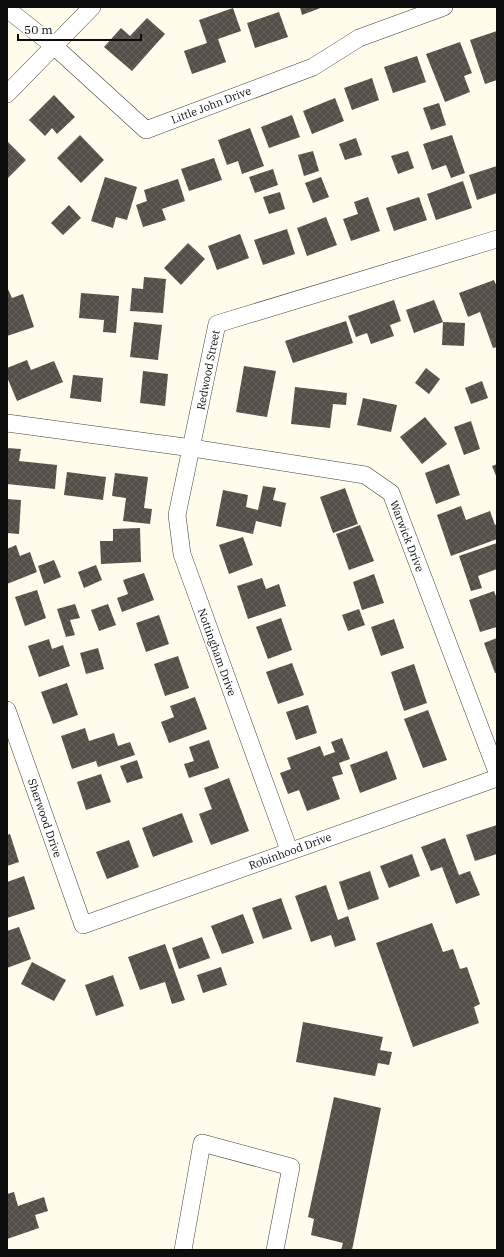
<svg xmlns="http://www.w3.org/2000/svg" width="504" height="1257" viewBox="0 0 504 1257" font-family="'IBM Plex Serif',serif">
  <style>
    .building { fill: url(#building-cross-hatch) }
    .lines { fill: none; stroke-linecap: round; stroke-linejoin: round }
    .minor-casing { stroke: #3f3f3f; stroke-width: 18 }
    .minor { stroke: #fff; stroke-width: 17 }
    .labels { text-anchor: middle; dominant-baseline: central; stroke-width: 4; stroke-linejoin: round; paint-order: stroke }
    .street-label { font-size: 11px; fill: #0c0c0c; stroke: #fff }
  </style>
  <defs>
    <pattern id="building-cross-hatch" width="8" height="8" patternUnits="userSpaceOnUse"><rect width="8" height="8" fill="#564e48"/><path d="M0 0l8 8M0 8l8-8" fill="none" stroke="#69635e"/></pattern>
  </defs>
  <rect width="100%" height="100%" fill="#fffceb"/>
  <g class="building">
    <polygon points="300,7 323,7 302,15"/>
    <polygon points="233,8 241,31 218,39 226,62 192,74 184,51 207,43 199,20"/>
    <polygon points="279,12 288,37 255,48 247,23"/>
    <polygon points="147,18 165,34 132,71 104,47 121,28 130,36"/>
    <polygon points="497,31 497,80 485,84 470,40"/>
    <polygon points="460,42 472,73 464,76 470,92 445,102 426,54"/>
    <polygon points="417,56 426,82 393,93 384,67"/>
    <polygon points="372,78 379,100 352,110 344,88"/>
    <polygon points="54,95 75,117 57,134 52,128 45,136 29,120"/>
    <polygon points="335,98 344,121 312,134 303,111"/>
    <polygon points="439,103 446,125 431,130 423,108"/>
    <polygon points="292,115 300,137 269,148 261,127"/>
    <polygon points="250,128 264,166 242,174 238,161 227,165 218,140"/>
    <polygon points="80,135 104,160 81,183 57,158"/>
    <polygon points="452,135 465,173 451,178 446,165 432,170 423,144"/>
    <polygon points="356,138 362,155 345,160 339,144"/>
    <polygon points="7,141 26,160 7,179"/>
    <polygon points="313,151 319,171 304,176 298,155"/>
    <polygon points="408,151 414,168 398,174 391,156"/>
    <polygon points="214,158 222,180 189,191 181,169"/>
    <polygon points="497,166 497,193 477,200 469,175"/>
    <polygon points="273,169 278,185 255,193 249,177"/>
    <polygon points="105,177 137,187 127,220 116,217 113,228 91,221"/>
    <polygon points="321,177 329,197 313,203 305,183"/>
    <polygon points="178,179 185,201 162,209 166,220 143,227 136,205 147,201 144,190"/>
    <polygon points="463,181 472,208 436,220 427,194"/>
    <polygon points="280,192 285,209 269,214 263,197"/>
    <polygon points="368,197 380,231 351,241 343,219 358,214 354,202"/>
    <polygon points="419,197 427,220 394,231 386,208"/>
    <polygon points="69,205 81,218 63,235 51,223"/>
    <polygon points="326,217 337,245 307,256 297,228"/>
    <polygon points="287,229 295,254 263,265 254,240"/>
    <polygon points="240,234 249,258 217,270 208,246"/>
    <polygon points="188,243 205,259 181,285 164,268"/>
    <polygon points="144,277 166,279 163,313 130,311 132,288 143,289"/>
    <polygon points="494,280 497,287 497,347 493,348 480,312 468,317 459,293"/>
    <polygon points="7,287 12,298 23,294 34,327 7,336"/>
    <polygon points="81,293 119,296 116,333 103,332 104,320 79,318"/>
    <polygon points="394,300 401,321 390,325 394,336 371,344 367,333 356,337 348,316"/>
    <polygon points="434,300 443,322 414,333 406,310"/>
    <polygon points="346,321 353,343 293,363 285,341"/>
    <polygon points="134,322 162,325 158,360 130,357"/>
    <polygon points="443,322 465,323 464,346 442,345"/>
    <polygon points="27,360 31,370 54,361 63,382 17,401 7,377 7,368"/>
    <polygon points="244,366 276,371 267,417 236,412"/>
    <polygon points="426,368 440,379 429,394 415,383"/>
    <polygon points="143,371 168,374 165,406 140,403"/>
    <polygon points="73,375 103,378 101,402 70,398"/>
    <polygon points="482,381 488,398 471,404 465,388"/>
    <polygon points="295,387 347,393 346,405 333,404 330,428 291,424"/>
    <polygon points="363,398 397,405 391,432 357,425"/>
    <polygon points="425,417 447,444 422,464 400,437"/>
    <polygon points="471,421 480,449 464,455 454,427"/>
    <polygon points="7,448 21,449 19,461 57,465 55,489 7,484"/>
    <polygon points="449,464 460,495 436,504 425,473"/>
    <polygon points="497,464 497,478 492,466"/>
    <polygon points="67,472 106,477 103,500 64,495"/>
    <polygon points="115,473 148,477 144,508 152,509 150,524 123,521 126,498 112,496"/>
    <polygon points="263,486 276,488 273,500 286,503 281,527 256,521 253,534 216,526 223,490 248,495 246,507 258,510"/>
    <polygon points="345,488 358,524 333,533 320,497"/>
    <polygon points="7,499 21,500 19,534 7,533"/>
    <polygon points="461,506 466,520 490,511 495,525 497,524 497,539 451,556 437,515"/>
    <polygon points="360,525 374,561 349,570 336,534"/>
    <polygon points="140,528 141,562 101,564 100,541 113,541 113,529"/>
    <polygon points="243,537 253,565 229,574 219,545"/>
    <polygon points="497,543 497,569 478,576 482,588 471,591 459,556"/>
    <polygon points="16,545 20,556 30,552 37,572 7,584 7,549"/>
    <polygon points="54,560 61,577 44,584 38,566"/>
    <polygon points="96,565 102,580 84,588 78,572"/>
    <polygon points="144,573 154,600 122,612 117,598 128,594 123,580"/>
    <polygon points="374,574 384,603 362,610 353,582"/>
    <polygon points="262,578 266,589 279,584 286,606 248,619 237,586"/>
    <polygon points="37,590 46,618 25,626 15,597"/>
    <polygon points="494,591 497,599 497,627 480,632 469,600"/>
    <polygon points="75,604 80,618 70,620 75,635 66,637 57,609"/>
    <polygon points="108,604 116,625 99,631 91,610"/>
    <polygon points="359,609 365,625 348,631 342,615"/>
    <polygon points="159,615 169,644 146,652 136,623"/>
    <polygon points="281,618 292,650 268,659 256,627"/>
    <polygon points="394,619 404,648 381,656 371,627"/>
    <polygon points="497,638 497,673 495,673 484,643"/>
    <polygon points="49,639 52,649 63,645 70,666 39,677 28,646"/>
    <polygon points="98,648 104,669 86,674 80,653"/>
    <polygon points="178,656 189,688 165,696 154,664"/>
    <polygon points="292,663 304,695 278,704 266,672"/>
    <polygon points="414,664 427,703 404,711 391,672"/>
    <polygon points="67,683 78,715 53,724 41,692"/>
    <polygon points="195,697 207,729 169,743 161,722 174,717 170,706"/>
    <polygon points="308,705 317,733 296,740 286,712"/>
    <polygon points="428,710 447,760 423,768 404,719"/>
    <polygon points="85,728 89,741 114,733 118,746 130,742 135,755 98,767 96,761 72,769 61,736"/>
    <polygon points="342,738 350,759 339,763 343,774 332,777 340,799 307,811 299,790 288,794 280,773 291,769 287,758 320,746 324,756 335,752 331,742"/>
    <polygon points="209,740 219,768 189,778 184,764 194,761 189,747"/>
    <polygon points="387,751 397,779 360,793 350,765"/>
    <polygon points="137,760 143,778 127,783 120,766"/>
    <polygon points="101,774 111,802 86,810 77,782"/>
    <polygon points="229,778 249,831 211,845 199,814 212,809 204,788"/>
    <polygon points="182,813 193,842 153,857 142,828"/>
    <polygon points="497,825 497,854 475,861 466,835"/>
    <polygon points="10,834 19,862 7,866 7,835"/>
    <polygon points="445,838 459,875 470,871 480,895 456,904 442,867 431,871 421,847"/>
    <polygon points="129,840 139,867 107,879 96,852"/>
    <polygon points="412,854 420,876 389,888 380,866"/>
    <polygon points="370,871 379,899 348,910 339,882"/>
    <polygon points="24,876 35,909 7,918 7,882"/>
    <polygon points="326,885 338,920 348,916 356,940 335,947 331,935 311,942 295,896"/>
    <polygon points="281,898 292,929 263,939 252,908"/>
    <polygon points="243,914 254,943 222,954 211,926"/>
    <polygon points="432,923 443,952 453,949 460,969 467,967 480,1004 474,1007 479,1023 413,1047 376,943"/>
    <polygon points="19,927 31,959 7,968 7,931"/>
    <polygon points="202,937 210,958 179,969 172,948"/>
    <polygon points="165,944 185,1000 172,1004 165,982 140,990 128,957"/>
    <polygon points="32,962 66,980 54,1001 21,984"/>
    <polygon points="221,967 227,985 203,993 197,975"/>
    <polygon points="113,975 124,1006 96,1016 85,985"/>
    <polygon points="303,1022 383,1037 380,1050 392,1052 389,1065 378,1063 375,1076 296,1062"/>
    <polygon points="334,1097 381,1108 352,1250 341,1250 343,1243 311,1235 314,1219 308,1217"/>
    <polygon points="14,1192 18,1206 44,1197 48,1211 35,1215 39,1228 7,1239 7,1194"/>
  </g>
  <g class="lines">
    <defs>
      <g id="minor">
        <polyline points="7,9 54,46 146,130 313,67 359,38 444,7"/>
        <polyline points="7,94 92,7"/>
        <polyline points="7,423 192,448 365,475 391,493 497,772"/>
        <polyline points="7,710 83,925 497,778"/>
        <polyline points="289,850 182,554 177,515 217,324 497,239"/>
        <polyline points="183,1250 202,1143 291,1167 275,1250"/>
      </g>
    </defs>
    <use href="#minor" class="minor-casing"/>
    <use href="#minor" class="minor"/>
  </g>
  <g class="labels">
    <g class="street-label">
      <text transform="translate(211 105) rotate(-21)">Little John Drive</text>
      <text transform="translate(208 370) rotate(-79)">Redwood Street</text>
      <text transform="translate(407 536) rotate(69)">Warwick Drive</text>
      <text transform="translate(217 652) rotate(70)">Nottingham Drive</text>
      <text transform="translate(45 818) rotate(71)">Sherwood Drive</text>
      <text transform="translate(290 851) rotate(-20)">Robinhood Drive</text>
    </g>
  </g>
  <rect width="504" height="1257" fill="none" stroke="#0c0c0c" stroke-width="16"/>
  <path d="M18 34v6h123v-6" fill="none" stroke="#0c0c0c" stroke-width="2"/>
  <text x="24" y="34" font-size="12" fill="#0c0c0c" stroke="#ffffff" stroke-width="3" paint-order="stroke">50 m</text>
</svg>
